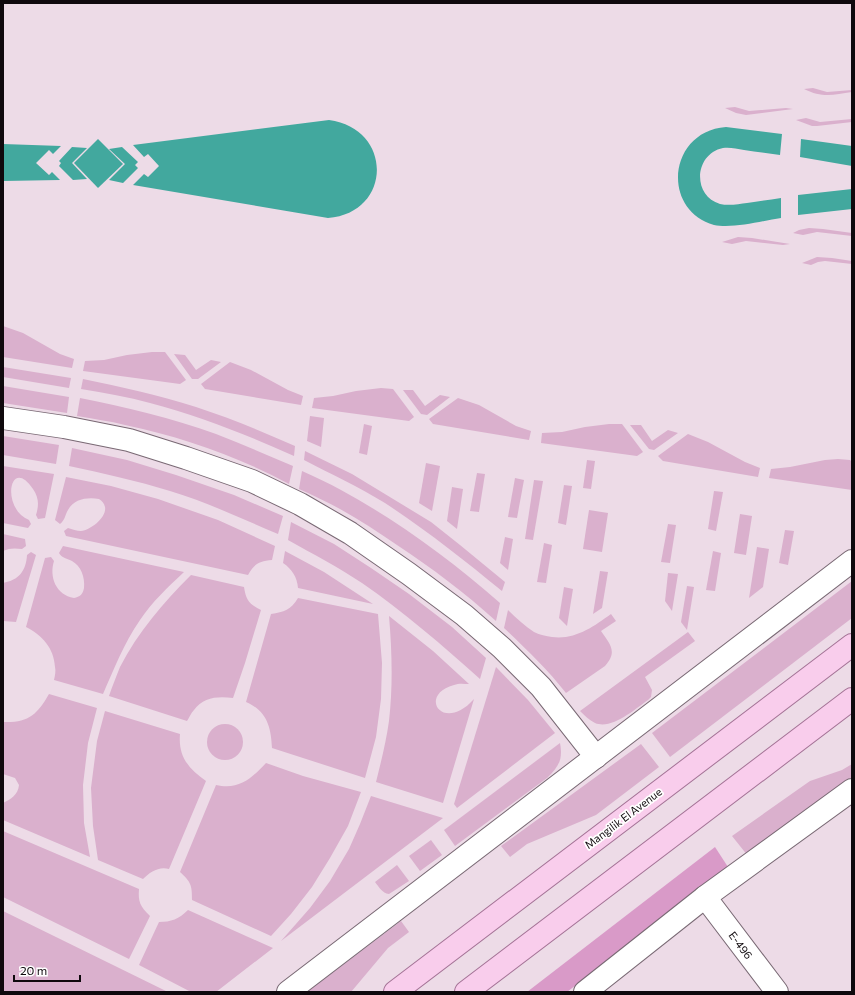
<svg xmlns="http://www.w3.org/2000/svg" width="855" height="995" viewBox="0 0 855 995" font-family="Commissioner,sans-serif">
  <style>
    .green { fill: #dab0cd }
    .forest { fill: #d99ac8 }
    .water { fill: #42a89e }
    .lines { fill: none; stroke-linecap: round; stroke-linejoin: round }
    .minor-casing { stroke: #796974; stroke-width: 24 }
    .major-casing { stroke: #a47396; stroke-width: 24 }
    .minor { stroke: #fff; stroke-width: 22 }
    .major { stroke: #f9cdec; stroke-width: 22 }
    .labels { text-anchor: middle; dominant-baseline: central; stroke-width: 3.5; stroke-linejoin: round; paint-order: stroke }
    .street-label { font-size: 11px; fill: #0f090d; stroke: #fff }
  </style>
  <rect width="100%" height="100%" fill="#eddbe7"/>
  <g class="green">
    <path d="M813,88L827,92L852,90V92C833,95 822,98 804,89Z"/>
    <polygon points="735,107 749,111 786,108 793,109 746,115 736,113 725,108"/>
    <polygon points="806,118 820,122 852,119 852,122 817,126 812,126 796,120"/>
    <polygon points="809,228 823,229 852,233 852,236 817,232 803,235 793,233 799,230"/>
    <polygon points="738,237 752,238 790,244 783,245 746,241 732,244 722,242"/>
    <polygon points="817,257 832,258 852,261 852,264 825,261 818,262 811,265 802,263"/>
    <polygon points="3,326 23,333 60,354 74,359 72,368 3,357"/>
    <polygon points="152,352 165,352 186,380 180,384 83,371 85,361 104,360 127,355"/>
    <polygon points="174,354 185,355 196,370 211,360 221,362 198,379 192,379"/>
    <polygon points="230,362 251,370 288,390 303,396 301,405 205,389 201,384"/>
    <polygon points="3,367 71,378 69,388 3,377"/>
    <path d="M83,379C121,387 159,395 196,407C230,418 263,432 295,446L294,456C247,435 200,416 150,403C128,397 105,393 81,389Z"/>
    <polygon points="3,386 69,397 67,413 3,403"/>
    <polygon points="381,388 393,389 414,417 409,421 312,408 314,398 333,396 356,391"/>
    <polygon points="403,390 413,390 425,406 440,395 450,397 427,415 421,414"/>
    <path d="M80,398C126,407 172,418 216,434C242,444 267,455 293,466L289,484C237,456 182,437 125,425C110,421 93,419 77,416Z"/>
    <polygon points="458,398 479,405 516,426 531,431 529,440 433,424 429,419"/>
    <polygon points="310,416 324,418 321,447 307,441"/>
    <polygon points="364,424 372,426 367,455 359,453"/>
    <polygon points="609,424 622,424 643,452 637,456 541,443 542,433 562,432 585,427"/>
    <polygon points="630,425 641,425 652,441 668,430 678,433 654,450 649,449"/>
    <polygon points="688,434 708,442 745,462 760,468 758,477 663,461 658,456"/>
    <polygon points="3,436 59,445 56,464 3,455"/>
    <path d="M72,448L127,460L176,475L234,495L283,516L278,534C242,519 207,502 170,491C137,481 103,473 69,466Z"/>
    <path d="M305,451L352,474L431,522L460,545L505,582L502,591C464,560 426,530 385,503C359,487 331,474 304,460Z"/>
    <polygon points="838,459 850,460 852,462 852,490 769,478 771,469 790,467 825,460"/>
    <polygon points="587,460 595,461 591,489 583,488"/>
    <polygon points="426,463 440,466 432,511 419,503"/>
    <path d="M3,466L54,474L45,518L38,519L36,515C39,505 39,498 33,489C10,455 0,508 29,520L31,524L28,528L3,523Z"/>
    <path d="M302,471C315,477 329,483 341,490C398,521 451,560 500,603L496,621C465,593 432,568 397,545C378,532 360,520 340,509C327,502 313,495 299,489Z"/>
    <polygon points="477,473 485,474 479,512 470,511"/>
    <path d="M66,477L111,486L158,499L218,520L275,546L272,560C259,561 254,564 248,575L66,536L64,531L68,528C72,529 77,531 81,531C91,530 107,517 105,507C104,503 102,501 99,499C87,497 74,499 68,510C65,515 65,520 60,524L55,520Z"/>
    <polygon points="515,478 524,480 517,518 508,517"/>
    <polygon points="534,480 543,481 533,540 525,539"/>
    <polygon points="564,485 572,486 566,525 558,523"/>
    <polygon points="452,487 463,489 457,529 447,521"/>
    <polygon points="714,491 723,492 716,531 708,529"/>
    <polygon points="589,510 608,513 602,552 583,549"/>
    <polygon points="740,514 752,516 746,555 734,553"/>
    <path d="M291,522L334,544L371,568L409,594L452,627L486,658L480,679C442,645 404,612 362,583C338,567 313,554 288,540Z"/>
    <polygon points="668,524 676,525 670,563 661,562"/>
    <polygon points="785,530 794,531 788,565 779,563"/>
    <path d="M3,534L25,539L26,546L22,549C15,548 9,548 3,551Z"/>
    <polygon points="505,537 513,539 508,570 500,563"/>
    <polygon points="544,543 552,545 546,583 537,582"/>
    <path d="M63,546L184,572C168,587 152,602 140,620C124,643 114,669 103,694L54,680C55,675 56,671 55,667C54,648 42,635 26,627L45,558L51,557L54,561C49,577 56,595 74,598C80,597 83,594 84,588C85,577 81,566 72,561C66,558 62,558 59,553Z"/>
    <polygon points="757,547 769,549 763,587 749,598"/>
    <path d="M285,551L324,572L373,604L298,588C297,577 292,569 283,563Z"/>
    <polygon points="713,551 721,553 715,591 706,590"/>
    <path d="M31,552L36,555L16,622L3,621V583C19,580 26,571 27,555Z"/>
    <polygon points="600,571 608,572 602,608 593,614"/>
    <polygon points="668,573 678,574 672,611 665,601"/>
    <path d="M191,575L244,587C246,600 249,604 261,610L245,663L233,698C218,696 203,697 194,710C191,713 189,718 187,721L109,696C112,687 116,677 120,667C138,632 163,603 191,575Z"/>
    <polygon points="852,581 852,618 670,757 652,733"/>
    <polygon points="687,586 694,587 687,630 681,622"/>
    <polygon points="564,587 573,589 567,626 559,618"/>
    <path d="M298,598L378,614L382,663L381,699L376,737L365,778L272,748C271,727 267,711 246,702L271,614C284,612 291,610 298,598Z"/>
    <path d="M508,610C516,618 525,626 534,632C540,635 546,636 552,637C575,640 593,627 611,614L616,621L601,631C610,644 618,652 605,666L566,693C547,669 526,649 504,628Z"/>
    <path d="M389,616L433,651L469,684C464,684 459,683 454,685C417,695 443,734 474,699L443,803L376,782C381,762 386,742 389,721C393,686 392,651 389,616Z"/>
    <path d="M688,632L695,641L645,677L652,690L651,697L648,700C635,709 612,730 595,723C589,720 585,716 580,711Z"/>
    <polygon points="496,667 528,700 555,733 457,808 454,804"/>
    <path d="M49,694L97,708L88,743L83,785L84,823L90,857L3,820V803C11,799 18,795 19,785L15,778L3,774V722C28,723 37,715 49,694Z"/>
    <path d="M105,711L180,734C178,757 189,769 206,781L169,869C159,866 150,872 143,879L98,860L93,826L91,788L97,741Z"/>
    <circle cx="225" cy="742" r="18"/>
    <path d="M560,743C563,760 559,766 547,778L455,846L444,830Z"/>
    <polygon points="641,744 659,767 596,815 527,844 510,857 501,846"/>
    <path d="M266,763L303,776L361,792L348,826L330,858L312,887L291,914L271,936L192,900C192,885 191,882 180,872L216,785C239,790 251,779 266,763Z"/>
    <polygon points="852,764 852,777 748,856 732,836 810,781 842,770"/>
    <polygon points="371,796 443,818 281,941 310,908 330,881 349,849 360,824"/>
    <path d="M3,831L139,889C138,902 140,906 150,916L129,959L3,897Z"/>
    <polygon points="431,840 442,855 420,871 409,856"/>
    <path d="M397,865L409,881L389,894C382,893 379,887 375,882Z"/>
    <path d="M188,910L273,948L216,992H191L139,965L159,922C171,922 179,919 188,910Z"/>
    <polygon points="3,911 168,992 3,992"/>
    <polygon points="401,921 409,932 388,948 351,992 307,992"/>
  </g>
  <polygon class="forest" points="715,847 728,867 567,992 527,992"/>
  <g class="water">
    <path d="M329,120C394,129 392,213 328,218L133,185L144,174L148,177L159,166L148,154L144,157L133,145Z"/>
    <path d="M726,127L782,134L780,155C768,153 756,152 744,150C737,149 730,147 723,148C694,154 692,196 720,204C729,206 739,204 747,203C759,201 770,200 781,198V218C762,221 732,229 714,225C660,209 669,131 726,127Z"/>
    <polygon points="98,139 123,164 98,188 74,163"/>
    <polygon points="801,139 852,146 852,166 800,157"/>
    <polygon points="3,144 61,146 53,154 49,150 36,163 49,175 52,172 60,180 3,181"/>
    <polygon points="72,147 87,148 72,163 87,179 73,180 59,166 61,163 59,161"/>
    <polygon points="122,147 138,162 135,165 138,168 123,183 109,180 125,164 109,149"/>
    <polygon points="852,189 852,209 798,215 798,195"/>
  </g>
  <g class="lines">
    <defs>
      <g id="minor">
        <polyline points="3,418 64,427 129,440 186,458 252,481 300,504 350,533 409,574 464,615 502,648 541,687 596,757"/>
        <polyline points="705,897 777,992"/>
        <polyline points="288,992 852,561"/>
        <polyline points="585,992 705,897 852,790"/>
      </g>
      <g id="major">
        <polyline points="395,992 852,645"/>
        <polyline points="466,992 852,699"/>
      </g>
    </defs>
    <use href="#minor" class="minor-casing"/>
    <use href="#major" class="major-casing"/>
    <use href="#minor" class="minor"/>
    <use href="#major" class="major"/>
  </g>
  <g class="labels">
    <g class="street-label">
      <text transform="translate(623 818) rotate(-37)">Mangilik El Avenue</text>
      <text transform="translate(741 945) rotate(53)">E-496</text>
    </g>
  </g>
  <rect width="855" height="995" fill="none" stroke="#0f090d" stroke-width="8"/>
  <path d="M14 975v6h66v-6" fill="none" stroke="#0f090d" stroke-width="2"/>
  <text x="20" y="975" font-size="12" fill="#0f090d" stroke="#ffffff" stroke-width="3" paint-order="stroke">20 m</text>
</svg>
